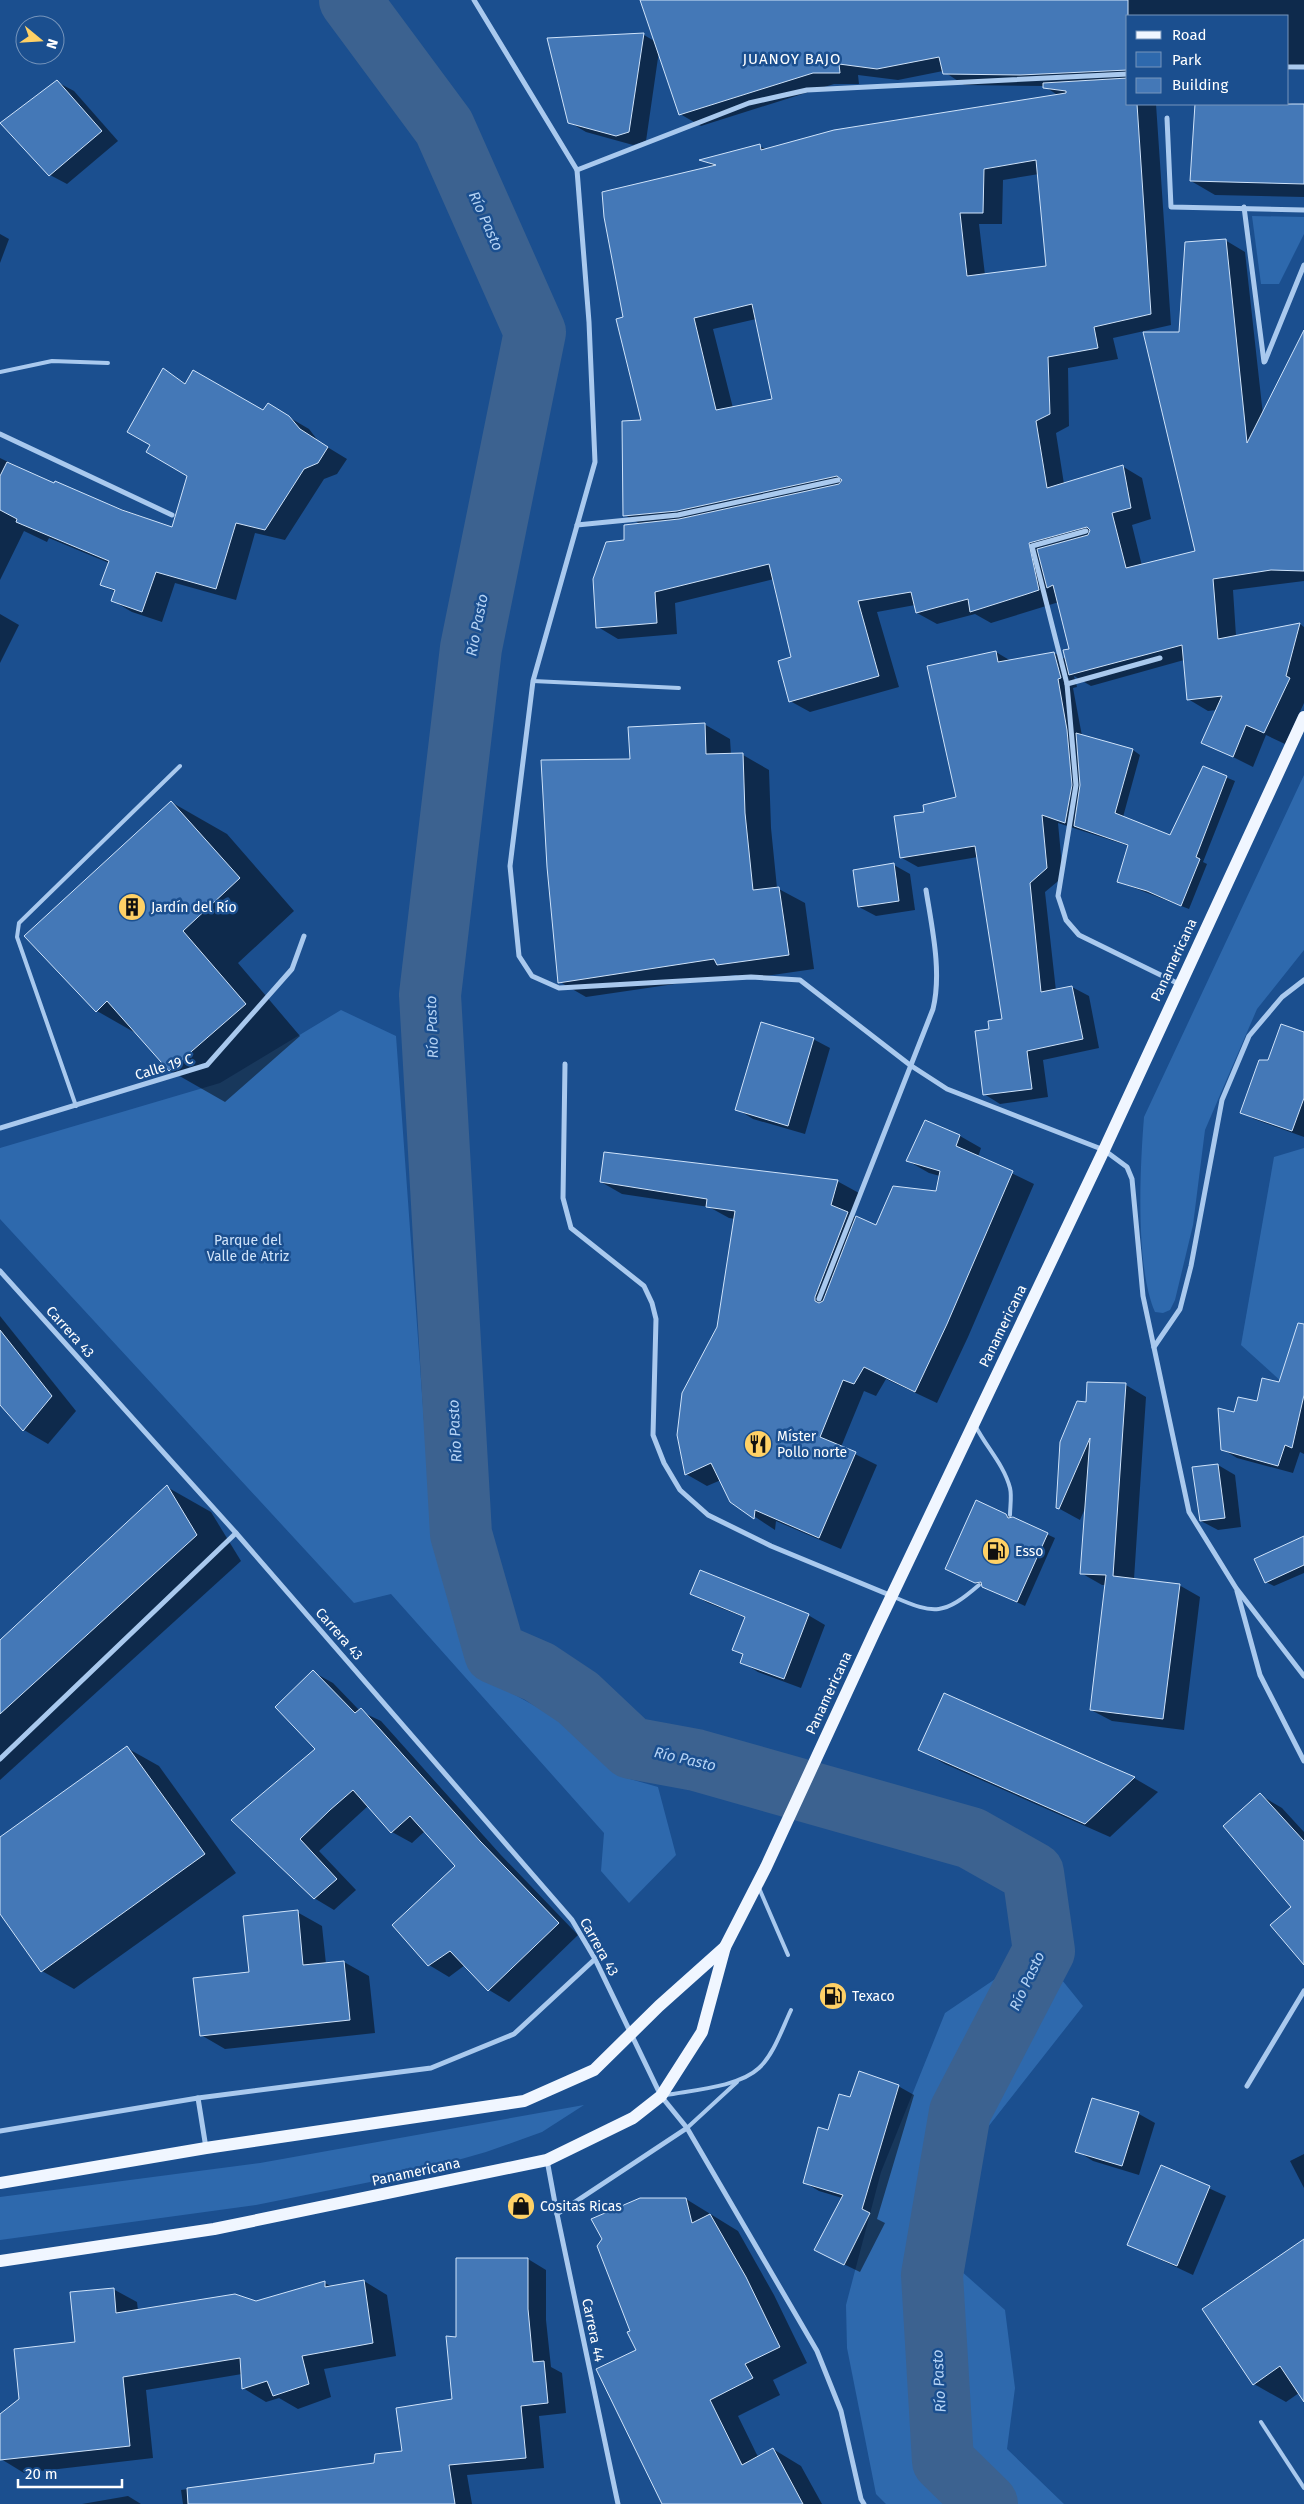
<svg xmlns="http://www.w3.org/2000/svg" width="1304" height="2504" viewBox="0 0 1304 2504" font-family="'Fira Sans',sans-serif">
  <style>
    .green { fill: #2e69ad }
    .shadow { fill: #0007; fill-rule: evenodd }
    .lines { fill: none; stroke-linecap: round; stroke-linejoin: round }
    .river { stroke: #3c6290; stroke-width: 62 }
    .building { fill: #4478b7; stroke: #cfe3fa; fill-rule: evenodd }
    .service { stroke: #a9c9ee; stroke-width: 4 }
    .minor { stroke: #a9c9ee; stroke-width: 5 }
    .primary { stroke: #f0f6ff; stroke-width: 12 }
    .labels { text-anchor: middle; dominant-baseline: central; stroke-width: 5; stroke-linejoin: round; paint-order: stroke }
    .poi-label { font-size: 14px; fill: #fff; stroke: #1b4f8f; text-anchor: start }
    .street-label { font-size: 14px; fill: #fff; stroke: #1b4f8f }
    .park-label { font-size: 14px; fill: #cfe3fa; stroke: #1b4f8f }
    .neighbourhood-label { font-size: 15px; letter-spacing: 1px; fill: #fff; stroke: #1b4f8f }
    .water-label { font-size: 15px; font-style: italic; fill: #b5d3f5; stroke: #1b4f8f }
  </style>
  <rect width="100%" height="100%" fill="#1b4f8f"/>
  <g class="green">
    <polygon points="1252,216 1304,217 1304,234 1279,284 1261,284"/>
    <path d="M1304,775V950L1257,1009L1205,1130L1193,1225L1175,1300L1170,1310L1163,1313L1155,1312C1135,1267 1140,1167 1144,1117Z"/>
    <polygon points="341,1010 396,1036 433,1545 474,1672 571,1726 623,1777 658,1787 676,1855 629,1903 601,1871 604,1833 391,1594 354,1603 0,1219 0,1148 220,1083"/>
    <polygon points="1304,1148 1304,1402 1241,1345 1274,1157"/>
    <polygon points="1007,1971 1062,1980 1083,2006 984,2132 967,2188 960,2270 1005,2310 1015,2388 1007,2449 1064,2504 886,2504 876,2494 847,2348 846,2305 881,2172 945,2013"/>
    <polygon points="584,2105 542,2132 486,2152 405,2175 256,2205 0,2240 0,2197 260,2163"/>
  </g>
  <g class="shadow">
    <path d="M645,0H1304V69L1288,70V16H1128V104H1156L1171,325L1113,338L1118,359L1068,368L1069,426L1056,433L1064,484L1122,466L1142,478L1151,519L1132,525L1142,566L1196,552L1180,333L1225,240L1245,252L1263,415L1304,332V581L1233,590L1236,636L1300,624L1304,627V703L1285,744L1266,735L1253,767L1203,742L1217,710L1208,711L1188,699L1184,660L1091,686L1074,676L1077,687L1073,688L1082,736L1133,750L1140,755L1123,817L1171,836L1203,768L1235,781L1203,862L1207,864L1189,909L1119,882L1129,846L1058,823L1063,877L1045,892L1056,991L1072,987L1089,996L1099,1048L1043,1060L1048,1097L1000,1104L984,1094L990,1030L1004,1020L978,857L918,867L902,858L925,813L957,798L996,652L1011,661L1054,653L1067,660L1071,650L1059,602L991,623L975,614L937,624L917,613L915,605L877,612L899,687L810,712L790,701L793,658L774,579L675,603L677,634L618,639L598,627L625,541L640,524L625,515L642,422L625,318L713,166L703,160L759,146L766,149L1059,96L1044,86L964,85L943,71L898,80L858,75L859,84H834L701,126L680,114L659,51L646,141L633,145L586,132L569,122L549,39L644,35L656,42ZM1039,174L1048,267L985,275L979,224H1002L1003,180ZM756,319L774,400L733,408L713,329Z"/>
    <polygon points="57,82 74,91 118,141 67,184 50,175"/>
    <polygon points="1288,103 1304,107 1304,197 1215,195 1191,181 1196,104"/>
    <polygon points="0,234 9,239 0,263"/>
    <polygon points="164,370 186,384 263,412 268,405 309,429 319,442 347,459 337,474 324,479 285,540 255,533 236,600 175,583 162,622 132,612 113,601 116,592 102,585 109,563 49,538 47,542 24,531 0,580 0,458 55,485 173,528 188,475 151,445"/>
    <polygon points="0,614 19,625 0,663"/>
    <polygon points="704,724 730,739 731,755 743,755 769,770 771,828 777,888 805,903 814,969 744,979 736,975 586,997 560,982 631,760"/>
    <polygon points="171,802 227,834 294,911 238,963 300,1036 225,1102 169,1070 139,1035 97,1011"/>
    <polygon points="894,865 910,874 915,910 876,916 859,907"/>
    <polygon points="1304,1034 1304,1137 1254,1119 1242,1112 1269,1061"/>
    <polygon points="813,1039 830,1048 805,1134 753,1119 737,1109"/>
    <polygon points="925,1121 960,1136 981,1148 978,1157 1034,1184 968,1337 937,1403 886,1379 876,1396 864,1391 841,1447 877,1465 841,1549 776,1521 775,1530 731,1501 721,1480 707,1486 686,1474 718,1328 735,1219 729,1218 709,1207 622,1194 601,1182 837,1181 859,1193 853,1216 877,1227 937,1193 940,1176 929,1173 908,1161"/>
    <polygon points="0,1316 76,1411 48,1444 24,1430 0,1403"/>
    <polygon points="1304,1374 1304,1454 1300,1452 1293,1473 1237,1458 1222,1449 1258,1403 1280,1383"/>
    <polygon points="1126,1385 1146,1397 1134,1579 1179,1585 1200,1597 1184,1730 1112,1721 1091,1710 1106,1585 1102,1585 1081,1573 1086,1506 1080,1520 1058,1508 1088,1403"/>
    <polygon points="1218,1465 1235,1475 1241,1527 1218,1530 1201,1521"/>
    <polygon points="167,1487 211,1512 241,1561 0,1780 0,1642"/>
    <polygon points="1006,1515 1055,1538 1025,1606 946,1569"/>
    <polygon points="1304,1543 1304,1573 1274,1586 1266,1582"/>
    <polygon points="692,1594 808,1615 825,1625 801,1688 758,1672 742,1662 744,1655 734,1649 746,1618 708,1603"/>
    <polygon points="313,1672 333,1683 360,1711 381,1721 500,1854 578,1935 509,2002 489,1990 465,1965 449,1977 429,1965 456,1866 425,1831 412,1843 392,1832 369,1805 319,1851 356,1890 334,1910 314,1898 233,1820 317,1749"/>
    <polygon points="944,1695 1134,1778 1158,1792 1110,1837 945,1764 920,1750"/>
    <polygon points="127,1748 159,1766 236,1873 74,1989 42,1971 0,1912 0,1839"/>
    <polygon points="1260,1795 1282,1808 1304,1832 1304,1962 1292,1908"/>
    <polygon points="297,1912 322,1926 326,1964 344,1962 369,1976 375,2033 225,2049 201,2035"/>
    <polygon points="898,2086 914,2095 877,2219 885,2223 860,2272 831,2258 842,2198 819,2191 804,2182 851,2098"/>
    <polygon points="1093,2099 1139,2114 1155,2123 1139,2175 1093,2161 1077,2151"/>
    <polygon points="1304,2154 1304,2188 1290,2161"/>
    <polygon points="1162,2167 1226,2196 1193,2275 1129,2245"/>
    <polygon points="686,2199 738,2231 774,2295 807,2363 773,2380 780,2395 738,2416 758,2457 773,2449 801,2466 822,2504 663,2504 638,2350 632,2331"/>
    <polygon points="1304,2240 1304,2400 1299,2393 1286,2402 1254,2384"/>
    <polygon points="528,2259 546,2270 546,2320 551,2367 562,2373 566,2413 539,2416 544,2468 467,2475 472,2504 183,2504 181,2490 375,2464 404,2452 454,2400 458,2338"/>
    <polygon points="364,2281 387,2295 396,2356 324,2369 331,2397 298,2409 279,2398 266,2402 243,2388 242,2374 146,2390 153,2458 24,2473 1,2459 0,2416 21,2399 77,2343 113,2289 137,2302 138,2311 256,2302 325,2283 332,2287"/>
    <polygon points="128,2496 141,2504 82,2504"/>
  </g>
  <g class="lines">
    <polyline class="river" points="350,0 444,127 535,332 471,648 430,995 461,1534 495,1653 539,1672 578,1698 631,1748 696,1760 971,1838 1033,1873 1044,1951 960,2112 932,2275 943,2461 987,2504"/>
  </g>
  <g class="building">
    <polygon points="640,0 1128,0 1128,70 1020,75 943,74 939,57 877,69 839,64 840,73 813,73 679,115"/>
    <polygon points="644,33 629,132 616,136 568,123 547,38"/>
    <path d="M1128,78V104H1137L1151,314L1094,327L1098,348L1048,357L1050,414L1036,421L1047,488L1123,465L1131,508L1112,513L1126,568L1195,551L1143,332H1179L1185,242L1226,239L1247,443L1304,330V571L1271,570L1213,579L1218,639L1300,623L1286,676L1290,678L1264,733L1246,725L1233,757L1201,743L1222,696L1187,700L1182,645L1069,675L1063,650L1069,649L1053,585L1047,588L1037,549L1088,535L1090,530L1087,527L1029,543L1039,590L1027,594L970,612L968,599L916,613L911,592L858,601L879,676L789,702L778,661L791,657L769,564L655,592L657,623L596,628L593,579L606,542L624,540V525L679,519L839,484L842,480L837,476L677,511L623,516L622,421L641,420L616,319L623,317L604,217L602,192L716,165L699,160L760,144L761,150L834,130L1066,93V91L1043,88V83ZM1036,160L1046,266L967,276L960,213H983L984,169ZM752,304L772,399L716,410L694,318Z"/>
    <polygon points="57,80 102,131 49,176 0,123"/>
    <polygon points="1195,104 1304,104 1304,184 1190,181"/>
    <polygon points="163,368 185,384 193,370 263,410 268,403 289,416 300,429 328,447 318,463 304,469 265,530 236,523 216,589 156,572 142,612 111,601 115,590 100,585 109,561 16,522 17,519 0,510 0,476 7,462 54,483 55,481 122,510 172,527 187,476 146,452 150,445 127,432"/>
    <polygon points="996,651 998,662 1054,652 1061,678 1058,679 1067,730 1072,785 1065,823 1042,815 1047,868 1030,883 1041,992 1072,986 1083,1039 1027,1051 1032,1089 983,1095 975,1031 989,1029 988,1021 1002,1019 975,846 900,858 894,816 924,812 923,805 956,797 927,666"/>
    <polygon points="705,723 706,754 743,753 745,813 753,890 779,887 789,955 717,965 714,959 558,983 547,867 541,760 630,759 628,727"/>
    <polygon points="1076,733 1133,749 1115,813 1170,835 1203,766 1227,776 1196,857 1200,859 1181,906 1147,891 1117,882 1128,845 1074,826 1080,785"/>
    <polygon points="171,801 240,878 183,931 246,1004 169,1071 107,1001 96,1012 24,936"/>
    <polygon points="894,863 899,901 858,907 853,870"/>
    <polygon points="761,1022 814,1038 788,1126 735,1110"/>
    <polygon points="1281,1024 1304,1032 1304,1098 1292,1131 1240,1113 1259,1060 1268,1060"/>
    <polygon points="925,1120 960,1135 956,1146 1013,1171 947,1324 915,1392 864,1367 854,1384 843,1380 820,1437 856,1452 819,1538 755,1510 754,1519 730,1502 711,1463 685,1475 677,1435 682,1393 717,1327 735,1211 706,1207 707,1199 600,1182 604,1152 838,1180 831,1205 848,1212 815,1297 815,1301 819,1303 823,1301 856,1216 876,1225 893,1186 936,1191 940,1171 906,1161"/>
    <polygon points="1298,1323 1304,1324 1304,1395 1292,1448 1285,1445 1278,1466 1221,1450 1218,1408 1234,1412 1238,1397 1257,1401 1262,1378 1279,1382"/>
    <polygon points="0,1330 52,1396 23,1431 0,1405"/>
    <polygon points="1087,1382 1126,1383 1113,1576 1180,1584 1163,1719 1090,1710 1106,1575 1080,1574 1090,1438 1059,1509 1056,1508 1060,1442 1077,1401 1086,1402"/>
    <polygon points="1218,1464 1225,1518 1200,1521 1192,1467"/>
    <polygon points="167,1485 197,1535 0,1714 0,1640"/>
    <polygon points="976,1500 1006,1514 1008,1518 1013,1517 1048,1533 1017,1602 982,1587 981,1582 975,1583 945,1569"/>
    <polygon points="1304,1536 1304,1565 1265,1583 1254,1559"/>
    <polygon points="700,1570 809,1614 784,1679 740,1663 743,1654 732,1650 745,1617 690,1594"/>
    <polygon points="313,1670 355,1713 361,1708 480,1841 559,1923 488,1991 450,1951 428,1966 392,1925 455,1866 410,1816 391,1833 353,1790 330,1810 300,1839 337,1879 314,1899 231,1820 315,1749 275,1707"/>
    <polygon points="944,1693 1100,1762 1135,1777 1085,1824 918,1750"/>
    <polygon points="127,1746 205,1854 41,1972 0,1914 0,1837"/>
    <polygon points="1260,1793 1304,1841 1304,1965 1270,1925 1291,1907 1223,1826"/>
    <polygon points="298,1910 303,1965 344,1961 350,2020 200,2036 193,1978 249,1972 243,1916"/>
    <polygon points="859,2071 899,2085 862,2209 870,2213 844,2265 814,2250 843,2195 803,2183 818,2127 828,2130 839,2094 850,2097"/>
    <polygon points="1092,2098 1139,2112 1122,2166 1075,2152"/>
    <polygon points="1161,2165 1210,2186 1177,2266 1127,2245"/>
    <polygon points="640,2198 686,2198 692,2223 710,2214 746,2277 780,2347 745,2364 753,2378 710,2400 742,2465 773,2448 803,2504 662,2504 596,2369 636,2350 627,2332 630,2331 597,2246 602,2239 591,2219"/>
    <polygon points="1304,2239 1304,2402 1280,2366 1253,2385 1202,2309"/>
    <polygon points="456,2258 528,2258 528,2309 533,2362 544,2361 548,2403 521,2406 526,2458 449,2465 455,2504 188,2504 187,2488 374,2463 375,2454 402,2451 396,2408 452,2399 446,2336 456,2337"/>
    <polygon points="364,2280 373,2343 302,2356 309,2384 273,2396 267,2381 242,2389 240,2358 123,2377 130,2446 0,2460 0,2414 19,2399 14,2349 75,2342 70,2292 114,2288 116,2313 235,2294 256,2301 325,2281 325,2287"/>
  </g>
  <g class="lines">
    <g class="service">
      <polyline points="0,372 52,361 108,363"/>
      <polyline points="533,681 679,688"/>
      <polyline points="76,1106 17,937 19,923 180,766"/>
      <path d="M976,1427C987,1448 1004,1465 1010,1488C1012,1496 1010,1507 1010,1515"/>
      <path d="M894,1597C935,1615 944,1615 979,1585"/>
      <polyline points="759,1888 788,1955"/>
      <path d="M666,2095C693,2090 739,2087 759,2068C774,2054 782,2029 791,2010"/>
      <polyline points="687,2128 737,2082"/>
      <polyline points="1261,2422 1304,2488"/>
    </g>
    <g class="minor">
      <polyline points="474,0 577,170 589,322 595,462 533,681 510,866 519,956 532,976 559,988 751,977 800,980 910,1065 947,1089 1104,1150 1127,1167 1132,1179 1143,1296 1189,1512 1236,1588 1304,1676"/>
      <polyline points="1288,67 1304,67"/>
      <polyline points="1167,118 1171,207 1304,210"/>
      <polyline points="577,170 749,103 807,90 1128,74"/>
      <polyline points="1244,207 1264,362"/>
      <polyline points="1265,361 1304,265"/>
      <polyline points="0,434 172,515"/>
      <polyline points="577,525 678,515 838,480"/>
      <polyline points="1086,531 1032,546 1067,684 1076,785 1058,896 1066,920 1079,935 1179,984"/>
      <polyline points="1067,684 1160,658"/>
      <polyline points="565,1064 563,1198 571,1228 644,1286 652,1303 656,1319 653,1435 664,1463 680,1490 708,1515 771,1546 892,1596"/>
      <polyline points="0,1128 207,1065 292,969 304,936"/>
      <polyline points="0,1271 236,1533 572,1920 595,1959 661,2096 687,2128 817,2351 841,2411 861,2499 864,2504"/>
      <path d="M819,1299L933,1009C942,972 932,928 926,890"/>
      <polyline points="1154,1347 1180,1309 1191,1266 1222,1100 1249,1036 1282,997 1304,980"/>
      <polyline points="1237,1591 1260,1675 1304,1761"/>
      <polyline points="0,1759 236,1533"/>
      <polyline points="1247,2086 1304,1991"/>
      <polyline points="198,2098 206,2148"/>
      <polyline points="0,2131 198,2098 431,2068 514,2034 595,1959"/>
      <polyline points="547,2160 557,2214 618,2504"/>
      <polyline points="557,2214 687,2128"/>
    </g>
    <g class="primary">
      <polyline points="0,2183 206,2148 524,2101 594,2070 659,2006 725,1947"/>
      <polyline points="0,2261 214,2229 547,2160 633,2118 661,2096 702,2032 725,1947 766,1867 874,1633 1104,1150 1304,717"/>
    </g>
  </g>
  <defs>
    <symbol id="building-disc" viewBox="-11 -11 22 22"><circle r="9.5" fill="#ffd166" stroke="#1b4f8f"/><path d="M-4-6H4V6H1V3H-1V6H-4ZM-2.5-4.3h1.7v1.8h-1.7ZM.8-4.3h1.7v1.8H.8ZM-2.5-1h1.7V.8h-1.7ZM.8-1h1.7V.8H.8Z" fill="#111"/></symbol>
    <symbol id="restaurant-disc" viewBox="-11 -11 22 22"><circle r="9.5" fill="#ffd166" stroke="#1b4f8f"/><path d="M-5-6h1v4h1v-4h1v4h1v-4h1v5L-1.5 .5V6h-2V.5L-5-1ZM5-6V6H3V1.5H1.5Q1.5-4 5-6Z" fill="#111"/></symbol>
    <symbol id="fuel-disc" viewBox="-11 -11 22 22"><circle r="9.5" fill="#ffd166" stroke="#1b4f8f"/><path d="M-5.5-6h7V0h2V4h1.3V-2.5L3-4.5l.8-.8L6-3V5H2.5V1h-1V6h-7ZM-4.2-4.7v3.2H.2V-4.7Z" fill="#111"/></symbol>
    <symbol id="shop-disc" viewBox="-11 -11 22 22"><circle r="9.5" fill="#ffd166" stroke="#1b4f8f"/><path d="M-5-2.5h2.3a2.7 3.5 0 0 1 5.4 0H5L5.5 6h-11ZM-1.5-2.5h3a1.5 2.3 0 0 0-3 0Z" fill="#111"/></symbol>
  </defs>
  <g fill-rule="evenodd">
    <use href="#building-disc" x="116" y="891" width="32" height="32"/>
    <use href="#restaurant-disc" x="742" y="1428" width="32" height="32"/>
    <use href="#fuel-disc" x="980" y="1535" width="32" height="32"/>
    <use href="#fuel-disc" x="817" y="1980" width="32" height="32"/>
    <use href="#shop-disc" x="505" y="2190" width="32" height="32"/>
  </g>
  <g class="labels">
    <g class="poi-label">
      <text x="151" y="907">Jardín del Río</text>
      <text x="777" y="1436">Míster<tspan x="777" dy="16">Pollo norte</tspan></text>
      <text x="1015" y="1551">Esso</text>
      <text x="852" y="1996">Texaco</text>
      <text x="540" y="2206">Cositas Ricas</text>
    </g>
    <g class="street-label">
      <text transform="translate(1174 960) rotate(-65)">Panamericana</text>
      <text transform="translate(164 1067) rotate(-17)">Calle 19 C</text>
      <text transform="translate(1003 1326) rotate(-64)">Panamericana</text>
      <text transform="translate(70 1332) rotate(48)">Carrera 43</text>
      <text transform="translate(339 1634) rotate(49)">Carrera 43</text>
      <text transform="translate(829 1693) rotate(-65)">Panamericana</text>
      <text transform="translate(599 1947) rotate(61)">Carrera 43</text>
      <text transform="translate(416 2172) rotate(-12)">Panamericana</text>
      <text transform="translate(593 2330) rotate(78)">Carrera 44</text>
    </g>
    <g class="park-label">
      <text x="248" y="1240">Parque del<tspan x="248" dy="16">Valle de Atriz</tspan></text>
    </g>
    <g class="neighbourhood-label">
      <text x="792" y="59">JUANOY BAJO</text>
    </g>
    <g class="water-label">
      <text transform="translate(486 221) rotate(66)">Río Pasto</text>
      <text transform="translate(477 625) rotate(-79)">Río Pasto</text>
      <text transform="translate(432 1027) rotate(-92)">Río Pasto</text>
      <text transform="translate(455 1431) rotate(-93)">Río Pasto</text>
      <text transform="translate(685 1759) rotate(13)">Río Pasto</text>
      <text transform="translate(1027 1981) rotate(-65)">Río Pasto</text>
      <text transform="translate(939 2381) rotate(-93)">Río Pasto</text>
    </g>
  </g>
  <rect x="1126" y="15" width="162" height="90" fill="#1b4f8f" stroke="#7695bc"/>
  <rect x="1136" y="31" width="25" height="8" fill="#f0f6ff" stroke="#7695bc"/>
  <text x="1172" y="40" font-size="15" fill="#ffffff">Road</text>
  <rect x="1136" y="52" width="25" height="15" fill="#2e69ad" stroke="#7695bc"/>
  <text x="1172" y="65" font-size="15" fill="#ffffff">Park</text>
  <rect x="1136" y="78" width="25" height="15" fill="#4478b7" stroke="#7695bc"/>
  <text x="1172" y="90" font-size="15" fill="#ffffff">Building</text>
  <g transform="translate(40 40) rotate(108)"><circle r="24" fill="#1b4f8f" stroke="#7695bc"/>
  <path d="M0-4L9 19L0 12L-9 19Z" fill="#ffd166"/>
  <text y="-8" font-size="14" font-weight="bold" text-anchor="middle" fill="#ffffff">N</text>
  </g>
  <path d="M18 2479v8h104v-8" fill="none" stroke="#ffffff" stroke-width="2.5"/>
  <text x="25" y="2479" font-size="15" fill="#ffffff" stroke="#1b4f8f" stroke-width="4" paint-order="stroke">20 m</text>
</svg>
